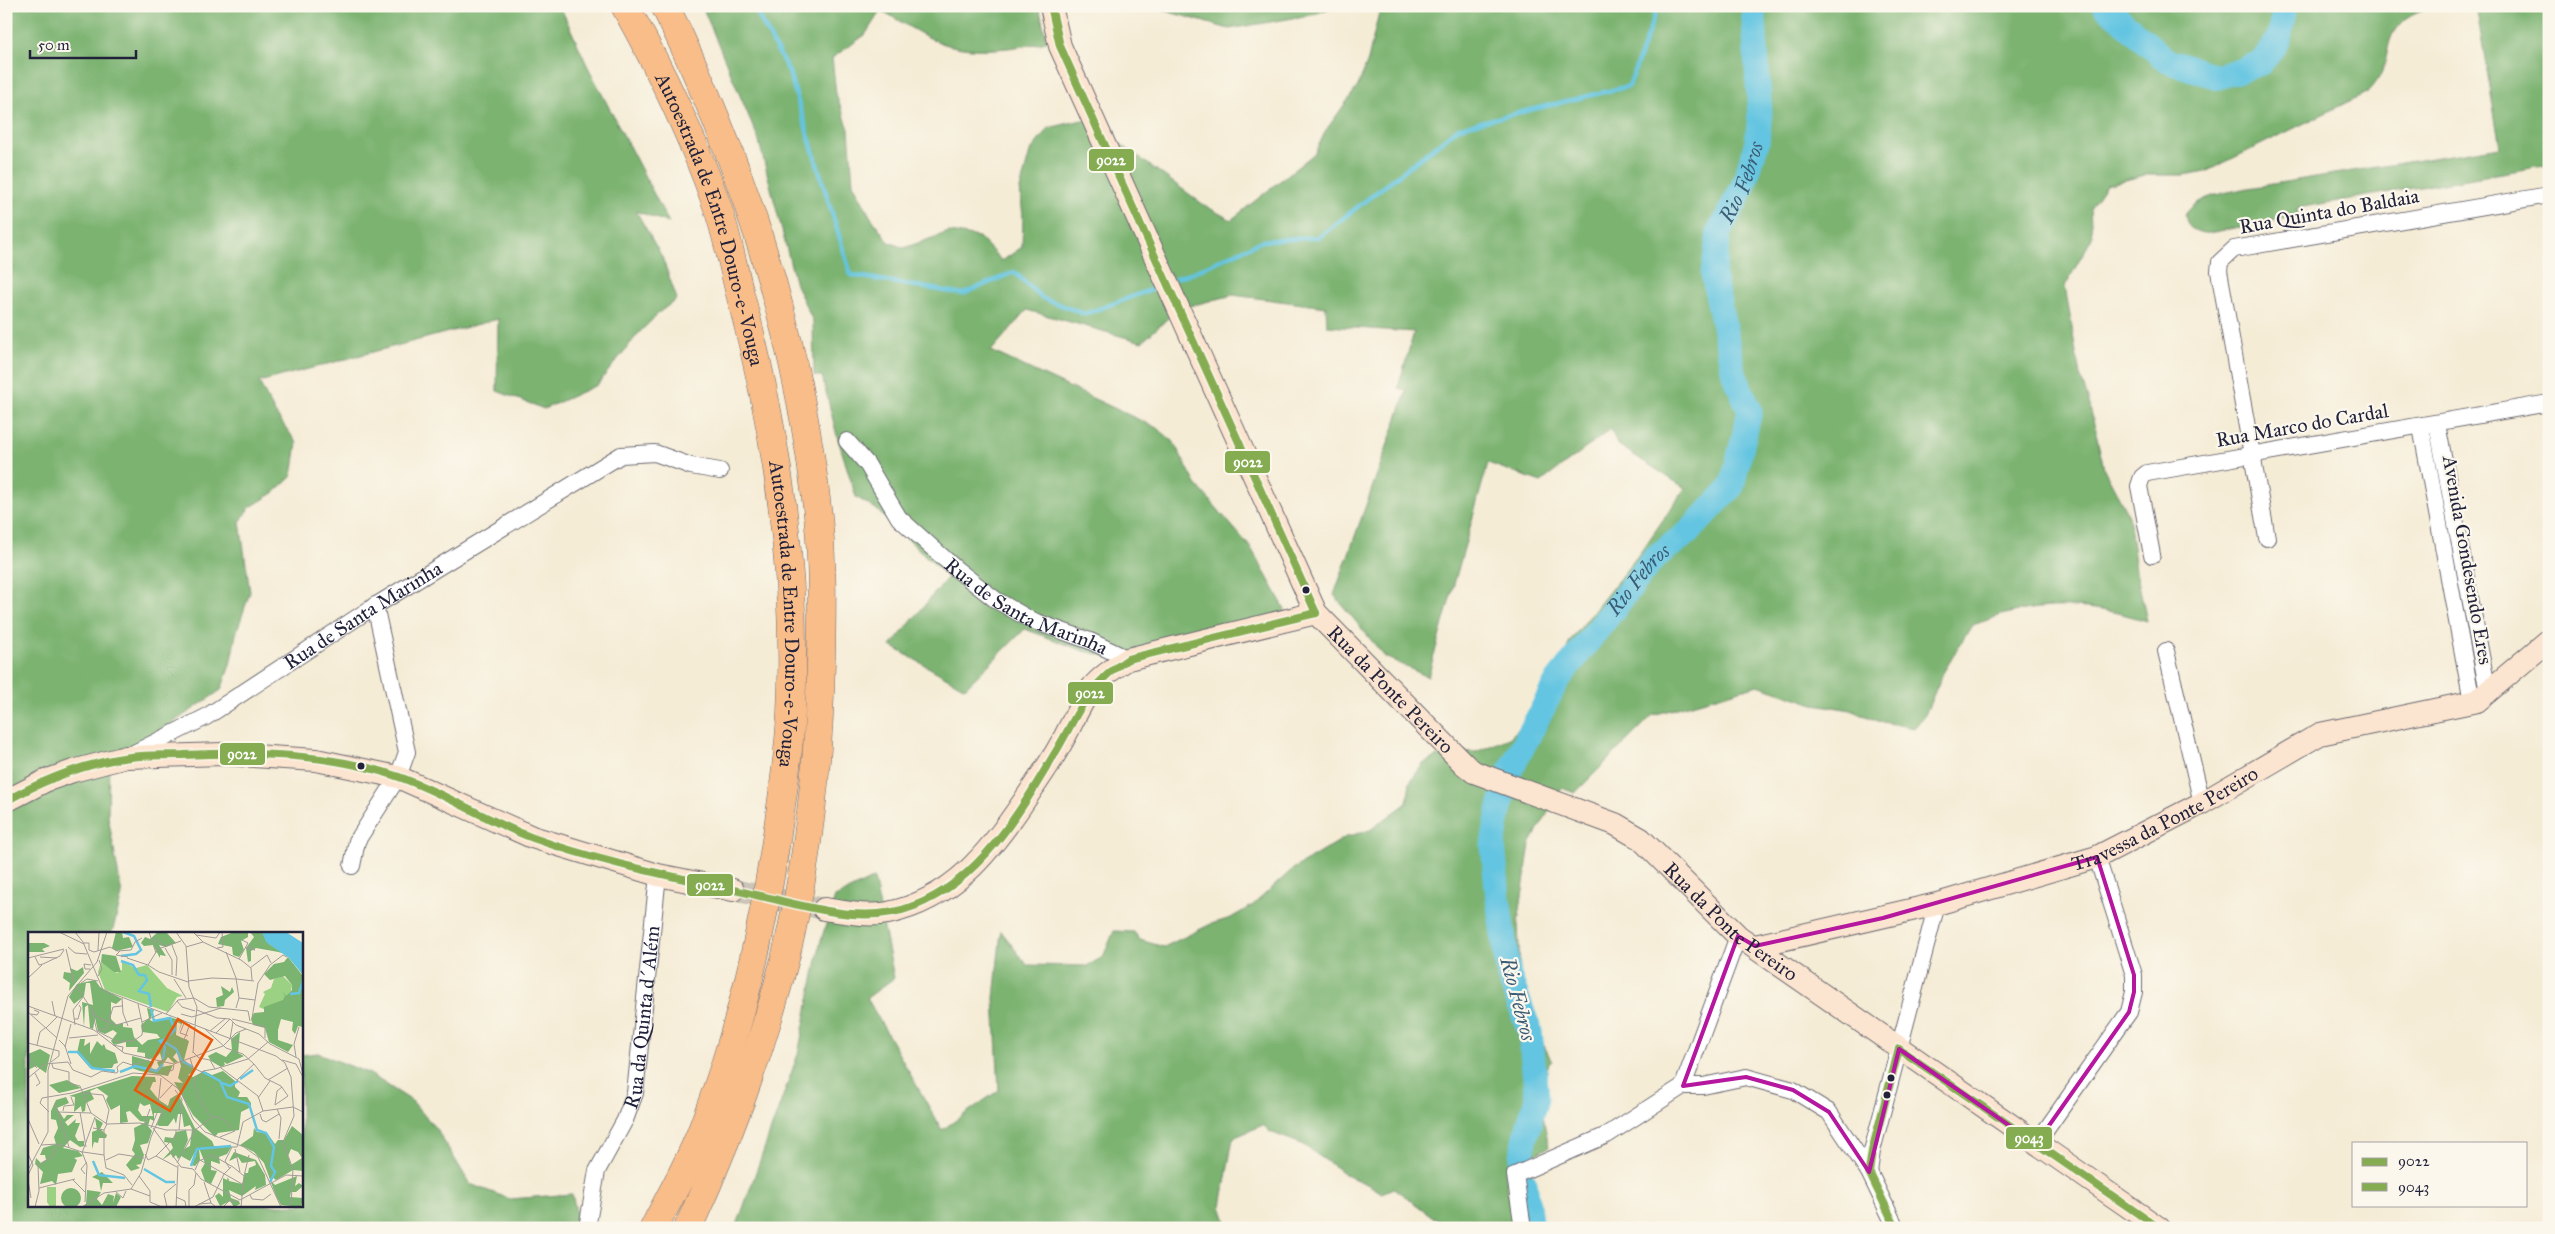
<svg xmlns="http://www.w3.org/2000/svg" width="2555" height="1234" viewBox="0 0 2555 1234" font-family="'IM FELL Great Primer',serif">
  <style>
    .forest { fill: #7bb371; stroke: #4e6a56 }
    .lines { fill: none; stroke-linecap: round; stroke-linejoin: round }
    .stream { stroke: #63c5e1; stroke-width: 4.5 }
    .river { stroke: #63c5e1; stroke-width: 25 }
    .secondary-tunnel { stroke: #cbc4b7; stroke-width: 22; stroke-dasharray: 22 11; stroke-linecap: butt }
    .street-casing { stroke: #6c6971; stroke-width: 18 }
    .secondary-casing { stroke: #6c6971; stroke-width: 24 }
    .highway-casing { stroke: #6c6971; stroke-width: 29 }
    .street { stroke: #fff; stroke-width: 16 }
    .secondary { stroke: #fce5d0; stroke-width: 22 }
    .highway { stroke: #f8bd89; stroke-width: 28 }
    .bus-1-casing { stroke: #fbf7ec; stroke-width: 11 }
    .bus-2-casing { stroke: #fbf7ec; stroke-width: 11 }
    .bus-1 { stroke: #86ac51; stroke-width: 8 }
    .bus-2 { stroke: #86ac51; stroke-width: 8 }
    .marked { fill: none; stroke: #b5179e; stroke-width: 4; stroke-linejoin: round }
    .bus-dot { fill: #22223b; stroke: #fbf7ec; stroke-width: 2 }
    .labels { text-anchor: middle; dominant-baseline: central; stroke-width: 4.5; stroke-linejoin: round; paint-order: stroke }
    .street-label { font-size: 20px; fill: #22223b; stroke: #fbf7ec }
    .water-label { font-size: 21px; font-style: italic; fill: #395b75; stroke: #fbf7ec }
    .inset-river { fill: none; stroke: #63c5e1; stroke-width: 2.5 }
    .inset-road { fill: none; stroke: #a19b98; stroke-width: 1 }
    .view { fill: #e8590c; fill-opacity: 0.15; stroke: #e8590c; stroke-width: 2.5 }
    .inset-edge { fill: none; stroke: #22223b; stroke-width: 2.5 }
    .line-badge { stroke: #fbf7ec; stroke-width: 2 }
    .badge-label { font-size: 14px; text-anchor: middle; font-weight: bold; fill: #fff }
  </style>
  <rect width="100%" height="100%" fill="#fbf7ec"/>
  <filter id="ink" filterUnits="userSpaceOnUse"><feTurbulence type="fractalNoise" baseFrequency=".02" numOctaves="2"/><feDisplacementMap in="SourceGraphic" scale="10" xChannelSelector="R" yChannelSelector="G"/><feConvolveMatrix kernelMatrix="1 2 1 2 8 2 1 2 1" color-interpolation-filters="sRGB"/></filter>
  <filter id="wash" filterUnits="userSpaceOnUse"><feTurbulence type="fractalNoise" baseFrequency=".0096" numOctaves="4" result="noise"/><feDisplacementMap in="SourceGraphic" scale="20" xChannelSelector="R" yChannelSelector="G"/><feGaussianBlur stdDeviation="1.12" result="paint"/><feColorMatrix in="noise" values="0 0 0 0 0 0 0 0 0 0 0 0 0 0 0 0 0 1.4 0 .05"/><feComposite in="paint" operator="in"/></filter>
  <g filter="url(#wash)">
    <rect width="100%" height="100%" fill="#f5ecd6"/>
    <g class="forest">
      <polygon points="6,6 560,6 588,67 669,223 636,211 662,257 677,299 661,311 638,334 597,385 544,409 497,391 498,319 259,382 275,413 297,443 292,476 275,492 249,508 240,522 250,592 236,634 230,665 221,690 168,726 109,760 108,816 122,895 112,933 29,933 29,1205 301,1205 301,1055 318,1053 370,1074 412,1101 437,1130 470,1184 510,1199 572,1194 580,1228 6,1228"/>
      <path d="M702,6H1039L1047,42C1015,48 971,55 939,42C919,34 900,21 881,10L865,35L832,58L836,94L849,129L853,183L870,216L889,242L904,248L949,232L979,237L1002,261L1022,247L1023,217L1020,189L1030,152L1048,128L1087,119L1204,205L1231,220L1315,153L1326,130L1358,86L1368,60L1380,8L1378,6H2436C2367,26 2403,57 2368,92L2207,171L2183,175H2145L2106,185L2090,208L2092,238L2065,286L2080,376L2088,398L2104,469L2129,516L2136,571L2147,621C2099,606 2057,602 2009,613C1996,616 1984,622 1972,625L1943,673L1925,715L1914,728L1878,721L1851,710L1814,704L1758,685L1653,715L1575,793L1562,788L1530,844L1518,923L1520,974L1544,1046L1552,1061L1549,1062L1540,1102L1549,1147L1505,1171L1514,1228H1448L1395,1189L1393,1188L1382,1193L1369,1185L1348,1176L1302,1144L1270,1132L1263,1125L1233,1138L1221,1206L1226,1221L1220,1228H736L798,1054L821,940L835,897L874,878L894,978L867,998L942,1130L999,1090L994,998L1001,931L1027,965L1087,966L1103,957L1114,931L1134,932L1140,940L1164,947L1211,924L1231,918L1253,905L1293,869L1346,837L1370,830L1407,803L1410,782L1423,764L1446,751L1476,752L1509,738L1525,723L1555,679L1570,641L1640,553L1685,488L1617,444L1611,429L1541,482L1488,463L1428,677L1385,657L1334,595L1407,390L1398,388L1414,332L1327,326L1326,307L1233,295L1178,309L1142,342L1027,310L991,351L1157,428L1173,441L1196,484L1251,548L1285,609L1281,624L1121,659L1084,651L1025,629L965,688L891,646L948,577L876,509L856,497L837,436L822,376H814L813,321L796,285L758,138Z"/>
      <polygon points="1148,6 1339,6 1311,15 1229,29"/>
      <path d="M2476,6H2549V165L2297,208L2298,216L2203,234C2191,231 2188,227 2185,215C2198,195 2226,193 2248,188L2500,147Z"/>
    </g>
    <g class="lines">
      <g class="stream">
        <polyline points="753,6 789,72 851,275 963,294 1014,272 1042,298 1085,314 1158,287"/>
        <polyline points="1176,278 1192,273 1262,241 1319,237 1460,127 1629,86 1658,6"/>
      </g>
      <g class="river">
        <polyline points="2105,6 2167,61 2218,77 2261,63 2279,39 2285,6"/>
        <path id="s1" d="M1522,1159L1524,1140L1537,1098L1530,1032L1509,976L1498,899L1493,845L1499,811L1510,771L1557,681L1654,558L1690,531L1732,486L1750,411L1734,374L1713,274L1719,232L1743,187L1757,142L1760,114L1753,6"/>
        <polyline points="1525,1183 1531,1228"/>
      </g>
    </g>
  </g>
  <g filter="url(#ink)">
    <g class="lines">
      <polyline class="secondary-tunnel" points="733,890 824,909"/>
      <defs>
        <g id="street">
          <polyline points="2437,424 2488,692"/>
          <polyline points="2421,427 2472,702"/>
          <path id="s2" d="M847,441L867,464L899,518L955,568L996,600L1031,620L1090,641L1128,659"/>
          <polyline points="2267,538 2219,271 2220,262 2234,249 2549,195"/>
          <polyline points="2152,555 2139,486 2142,477 2147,473 2549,403"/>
          <polyline points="2166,651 2202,803"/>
          <path id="s3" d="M130,755L206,717L370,609L621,455L655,453L691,466L720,471"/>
          <polyline points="352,866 357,841 398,777 407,752 375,605"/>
          <polyline points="1683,1086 1703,1086 1746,1077 1793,1090 1829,1112 1869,1172 1896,1228"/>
          <polyline points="2036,1144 2129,1012 2134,992 2134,975 2097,857"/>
          <polyline points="1869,1172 1872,1151 1937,904"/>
          <path id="s4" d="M587,1228L597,1171L625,1120L635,1093L658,875"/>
          <polyline points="1523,1228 1515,1175 1607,1135 1683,1086 1738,936"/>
        </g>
        <g id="secondary">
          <path id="s5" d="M1051,6L1060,46L1316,613L1465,765L1474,772L1615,824L1641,839L1738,936L2159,1228"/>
          <polyline points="6,801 45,781 73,771 126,757 223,754 316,760 398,777 532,837 658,875 733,890"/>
          <path d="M824,909C845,912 867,917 888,913C953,899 989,853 1024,801C1036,783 1049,765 1059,747C1070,729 1078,707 1090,690C1100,677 1114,668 1128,659L1316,613"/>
          <path id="s6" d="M1755,946L1937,904L2097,857L2202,803L2320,734L2477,701L2549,640"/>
        </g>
        <g id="highway">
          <path id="s7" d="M625,6C660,69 692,135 716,203C726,231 732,261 739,290C776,427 798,570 791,713C789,753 783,794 777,834C762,934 739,1035 702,1130C689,1164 670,1196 654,1228"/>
          <path d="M665,6C744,166 799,338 818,516C823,564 822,614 821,662C819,759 808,864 785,959C761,1051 728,1141 688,1228"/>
        </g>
      </defs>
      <use href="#street" class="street-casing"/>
      <use href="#secondary" class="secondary-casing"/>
      <use href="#highway" class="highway-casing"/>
      <use href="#street" class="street"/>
      <use href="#secondary" class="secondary"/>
      <use href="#highway" class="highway"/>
      <defs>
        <g id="bus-1">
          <polyline points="1051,6 1060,46 1316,613"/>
          <path d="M6,801C38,783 71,769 107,761C132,755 158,755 183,755C255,752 330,753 399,777C445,793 487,821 533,838C605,864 682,878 756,895C807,906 863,926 914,906C982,880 1023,807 1058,748C1081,708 1087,686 1128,659L1316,613"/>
        </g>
        <g id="bus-2">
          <polyline points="1899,1049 2159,1228"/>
          <polyline points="1896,1228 1869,1172 1872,1151 1899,1049"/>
        </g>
      </defs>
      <use href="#bus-1" class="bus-1-casing"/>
      <use href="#bus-2" class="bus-2-casing"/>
      <use href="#bus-1" class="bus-1"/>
      <use href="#bus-2" class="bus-2"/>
    </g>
  </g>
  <path class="marked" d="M2097,857L2134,975V992L2129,1012L2036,1144L1899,1049L1869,1172L1829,1112L1793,1090L1746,1077L1683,1086L1738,936L1755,946L1883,918Z"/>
  <g class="bus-dot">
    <circle cx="1306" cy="590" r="4.5"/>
    <circle cx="361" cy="766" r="4.5"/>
    <circle cx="1891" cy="1078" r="4.5"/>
    <circle cx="1887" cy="1095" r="4.5"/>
  </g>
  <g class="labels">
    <g class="street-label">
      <text transform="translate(2329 211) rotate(-10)">Rua Quinta do Baldaia</text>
      <text stroke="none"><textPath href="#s7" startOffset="231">Autoestrada de Entre Douro-e-Vouga</textPath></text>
      <text transform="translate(2302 425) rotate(-10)">Rua Marco do Cardal</text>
      <text transform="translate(2468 560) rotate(80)">Avenida Gondesendo Eres</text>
      <text stroke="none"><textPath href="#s2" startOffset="250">Rua de Santa Marinha</textPath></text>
      <text stroke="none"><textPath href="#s7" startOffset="636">Autoestrada de Entre Douro-e-Vouga</textPath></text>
      <text stroke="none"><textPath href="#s3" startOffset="272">Rua de Santa Marinha</textPath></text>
      <text stroke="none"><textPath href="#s5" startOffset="770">Rua da Ponte Pereiro</textPath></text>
      <text stroke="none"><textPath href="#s6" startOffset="431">Travessa da Ponte Pereiro</textPath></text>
      <text stroke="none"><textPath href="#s5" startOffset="1190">Rua da Ponte Pereiro</textPath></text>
      <text stroke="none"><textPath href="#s4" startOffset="221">Rua da Quinta d´Além</textPath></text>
    </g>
    <g class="water-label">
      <text stroke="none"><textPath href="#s1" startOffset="1079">Rio Febros</textPath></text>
      <text stroke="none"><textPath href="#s1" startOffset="629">Rio Febros</textPath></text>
      <text transform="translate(1518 999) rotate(75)">Rio Febros</text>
    </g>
  </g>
  <g transform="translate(28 932)">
    <rect width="275" height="275" fill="#f5ecd6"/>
    <path d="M73,30L89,41L94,38V30L108,36L119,33L139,56L155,64L149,65L140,80L77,58L70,40ZM255,44L264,53L263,59L251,73L238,78L231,75L237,62L235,60L243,56L246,47ZM19,255H28V275H22L19,270Z" fill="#9ad183"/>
    <path d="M88,0H94L95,6L101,5L105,15L88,19L84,16ZM130,0L139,1L148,11L138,15L131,13L138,24L132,23V26L125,13L116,14L113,11L117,5L122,7ZM206,0H220V5L213,9L216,18L211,25L205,23L204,15L190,12L193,5ZM222,0H234L241,12L256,21L228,16L223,19V29L220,30L218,16L226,5ZM1,11H16L22,14L14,17L17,20H1ZM74,22L88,24L93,40H86L73,30ZM260,25L275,44V95L270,94L267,102L264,98L265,90L253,87L250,98V108L265,113L260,120L241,110L237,96L225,93L223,87L226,81L236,80V75L255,68L257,64L254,59L258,64L264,58V53L257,44L242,48L236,42L246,32L256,30ZM55,35L56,41L41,59L42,51L35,46L36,40L43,41L42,36L49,39ZM67,48L72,55L94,67L88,72L83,70V87L89,93L95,91V95L104,96L106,105L114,113L120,108L132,106L129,102L114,100L113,93L121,86L119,76L126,78L122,88L126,90L141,85L155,89L150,101L153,92L149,90L148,103L161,109L156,128L168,138L160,143L165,145L176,139L184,143L195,139L207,149V155L212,160L210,165H219L223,171V175L213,180L211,198L190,201L187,205L165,183L146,150L155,151L150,146L153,134L149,120L145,125L150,130L146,131L140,125L133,135L145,133L140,144L112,139L104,136V124L126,130L123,136L128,138L131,135L129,130L134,128L132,121L127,127L117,126V121L109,120L110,115H98V110L86,113L83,109L89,101L85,98L77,102L70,99L67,86L65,97L62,96L60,73L57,75L56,95L54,70L65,73L62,51H58L56,64L46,72L41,65L49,52ZM193,54L202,60L204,55L206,60L197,68L196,74L189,75L188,66L195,63ZM212,100L210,121L216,124L199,132L196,130L197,133L193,135L183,129L180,124L188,120L198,125L204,118L203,107ZM52,107H57L56,114L62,110V122L69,109L74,114L76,112L78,117L87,121L90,131L86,132L84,136H62L49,121ZM12,117L22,123L18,141L8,134L0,138V122ZM104,144L127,145L128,150H125L122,157L131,168L140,174L142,167L150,162L167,196L184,209L186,214H204L199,222L191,225L192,232L183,229V238L189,239L183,252L177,249L173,238L177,231L171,216L172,228L167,234L163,233L168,224L167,220L162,229L153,224L150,227L148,223L145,226L143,222L134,228L145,216L143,211L136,210L137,205L145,206L148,200L158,198L160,208L156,217L162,214L164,197L162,193L156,195L154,182H150L148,192L146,186L140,194H132L129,193L133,181H126V189L122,187L120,194L124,199L120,211L112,213L116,223L113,232L108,233L112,236L103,239L98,233L107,222L104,218L107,208L106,196L118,190L112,189L102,179L98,180L100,190L92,191V173L83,178L78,168L80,164L69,156L62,159L66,167L58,171L57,179L54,180L53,174L46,180L47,165L41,164ZM112,171L116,174L122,172L125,184H114L110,178ZM39,148L53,156L31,161L21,153ZM38,165L41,171L29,176L36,187L39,183H46L37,190L40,194L48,187L47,191H52L47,204L50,209H56V214L52,215L42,208L35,216L50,219L55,224L46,226L49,228L44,240L30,242L28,253L24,249L12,252L15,240L7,232L8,226L13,231L18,228L17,223H12L15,216L28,212L26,205L30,196L28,188L23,187V179L28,168ZM67,186L75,191L72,197L79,203L78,206H71L70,211L66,210L64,217V200L69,198ZM264,194L275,203V239L265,238L248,248L244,245L243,249L247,253L269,244L267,254L271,251L275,254L268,260H263L262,265L275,266L273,275L253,273L248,264L236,231L226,220L212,213L225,204L226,196L229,200L239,201L247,212L250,208H256ZM263,217L270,220L274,226L263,233L260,224ZM206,220L228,228L237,243L238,253L227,258L228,254L214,264L201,258L203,266L211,269L212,272L206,275L202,269L192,274L187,264L191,261L195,265V246L199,248L200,245L201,249L214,252L217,241H220L221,236L228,233L227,229L214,231L210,225L201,229ZM74,240L85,251H75L73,259L71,248L64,245ZM33 266a10 10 0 1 1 20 0a10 10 0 1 1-20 0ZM59,258L73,260L69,267L74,273L80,262L86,264L85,271L88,261L93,265L88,275H54L58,272Z" fill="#7bb371" fill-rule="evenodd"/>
    <path d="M234,0H258L275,11V43L261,26L238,10Z" fill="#63c5e1"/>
    <path class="inset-river" d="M93,24L108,22L113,18L106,4L95,0M93,29L105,33L111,43H117M117,43L119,48L111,59L121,62L123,75M262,62L271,61L275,49M123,77L126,89L142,86L147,98L135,109L148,117L154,129L165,135M135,108L132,109L137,115L135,127M40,120H50L64,136L87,139M92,140L107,134L129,139L135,132M175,140L192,149L199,165L221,172L229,198L238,201L246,215L243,234L247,240L242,250M212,147L225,138M194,151L202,154L210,149M65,229L71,243L97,246M163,234L169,217L203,214M116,237L138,250H147"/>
    <path class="inset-road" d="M31,0L56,12M47,0L55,10L75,58L248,124L257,131L263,145L266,184L255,210L265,237L263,275M121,0L128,21M148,0L158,14L161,55L169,75L167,93M165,0L175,10L213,28L223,36L224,48M168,3L188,6L192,0M125,6L138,15M56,11H61V18L66,20L82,15L89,19L103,18M144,13L149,26L148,44M40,15L47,21L59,22M158,15L175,10M137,16L144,28V43M189,16L195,15L194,0M218,16L227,18L220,13M38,17L46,51M70,18L71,0M103,18L107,10L114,6M92,19L88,23L100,25M198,20L208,46L211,66L208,76M7,25L11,33L15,32L32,24L36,18M12,25L29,26M0,26L36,17M99,26L120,33L130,17L153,9M211,27L220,11L214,8M120,33L131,40L160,50M222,36L239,23L243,31M62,37H57L56,32L63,33M70,44L74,37L71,28M0,46L14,33M146,47L158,66M208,47L226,49M160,49L184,46L208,47M53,51L59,47L70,49M230,51L242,33L255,23L259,25M48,54L69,85L88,93L113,86M94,66L95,81L100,94M211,66L227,68M24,69L27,84M149,69L154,75L167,79M0,74L66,98L96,121L146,132L195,114L208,101L218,97M169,78L189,86L202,87L208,93L231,102L242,112L271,127L275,142M64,79L69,99M0,80L29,106M3,82L9,83L11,80L6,78M138,82L150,68L166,66L181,75L220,79L222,89M153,82L164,85L193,76M224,86L230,51M46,87H50L53,76L51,73M204,87L237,95V106M114,90L134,81M47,93L45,78L55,65M18,96L29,85M177,97L198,116L215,122L226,132L209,148M69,99L90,110L107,108L114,103L115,95L110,72M69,99L79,96L85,75L94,74M182,99L198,86M188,101L202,87M41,106L70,103M202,107L205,90M31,108L37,114L43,132M159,108L156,107L158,103L160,97L162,93L156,91L152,101L158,103L160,104M0,111L31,119V124L23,130M9,113L12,100L17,96M85,113L95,115L94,120M37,115L43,92M0,120L2,129L9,136M165,120L171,126L182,128L187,137L220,127M165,121L167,94M268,125L266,112L271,95M162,126L165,136L174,140M220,127L240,110M254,128L268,132L275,145M95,130L104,133L121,128M24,132L25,136L41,140M226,132L237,146L253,154L260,164L247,173M193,136L230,164L235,179M45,138L63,145L74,139L88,141L90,140L89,135L95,130M41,140V151L52,154L63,181L79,192L112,191L138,198H167L186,184L195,187L207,199M7,141L12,151L8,154M134,142L145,138L146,132M0,146L17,132L40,130L45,138M240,148L260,136M147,158L154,167L151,198M55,161L75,163L81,178L78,192M132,166L144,153M230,166L242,149M27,171L41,215M247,173L249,159L254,155M249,177L253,186L251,207M35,179L36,174L46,173L43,165M21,180L12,171L14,166L44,161L105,141L132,143L152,158L165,187L177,200L216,215L230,225L253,275M30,180L63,181M52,180L58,215M232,182L234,188L238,190L251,182M182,184L170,166L166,148L175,139L187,137M0,187L11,212M116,193L122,177M65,196L76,198L79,192M123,196L129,181M125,196L153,235L165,237L173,247L212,268M192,205L207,199M13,213L30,212L54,220M207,217L212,240M54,220L59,233L57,270M55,220L76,223M54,221L67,185M0,222L5,233L0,243M117,222L120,228L128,224L148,204V198M76,223L78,236L96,243L104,253M76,223V198M128,224L149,235M78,228L91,222L116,226M172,228L214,252M149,231L167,198M202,237L197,229L204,215H209L215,190L235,179L265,175L275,180M0,238L20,200V138L40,64L69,30L79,0M167,238L171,229L184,223L205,235L216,244L213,275M57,242L53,237L59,230M111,244L122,259V264M216,244L221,223M0,248L3,266M45,248L58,261M176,250L183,271M11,256L47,247M103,257L113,241L123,205L134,180L130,173L133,146M87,259L95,266L98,259M222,263L224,267L235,268L243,262M148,265L157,269L158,275M212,268L258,243L275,244M171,272L183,271L188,275M7,275L11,259L10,233L25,224L29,213M54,275L76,261L103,257L122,264V270L134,275M139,275L136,262L148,252M148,275L150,233M161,275V258L166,253L168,241M166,275L185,265L196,242L203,235M195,275L201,269H209"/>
    <path class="view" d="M150,87L184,108L142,179L107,158Z"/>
    <rect width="275" height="275" class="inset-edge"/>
  </g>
  <g class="line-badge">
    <rect x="1088" y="148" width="47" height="24" rx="5" fill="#86ac51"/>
    <rect x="1224" y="450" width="47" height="24" rx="5" fill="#86ac51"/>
    <rect x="1067" y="681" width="47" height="24" rx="5" fill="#86ac51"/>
    <rect x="219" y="742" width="47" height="24" rx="5" fill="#86ac51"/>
    <rect x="686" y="873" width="48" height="24" rx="5" fill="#86ac51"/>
    <rect x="2005" y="1126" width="48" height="24" rx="5" fill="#86ac51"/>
  </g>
  <g class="badge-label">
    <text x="1111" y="165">9022</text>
    <text x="1248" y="467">9022</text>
    <text x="1090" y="698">9022</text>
    <text x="242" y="759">9022</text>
    <text x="710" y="890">9022</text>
    <text x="2029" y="1143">9043</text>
  </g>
  <rect width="2555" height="1234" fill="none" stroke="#fbf7ec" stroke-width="25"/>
  <rect x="2352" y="1142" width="175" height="65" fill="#fbf7ec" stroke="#a4a2a5"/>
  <rect x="2362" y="1158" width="25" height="8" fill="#86ac51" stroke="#a4a2a5"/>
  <text x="2398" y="1166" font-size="15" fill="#22223b">9022</text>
  <rect x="2362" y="1183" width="25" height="8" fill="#86ac51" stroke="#a4a2a5"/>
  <text x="2398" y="1192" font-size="15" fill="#22223b">9043</text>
  <path d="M30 50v8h106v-8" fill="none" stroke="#22223b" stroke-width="2.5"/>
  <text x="38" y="50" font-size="15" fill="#22223b" stroke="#fbf7ec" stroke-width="4" paint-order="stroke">50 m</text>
</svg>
